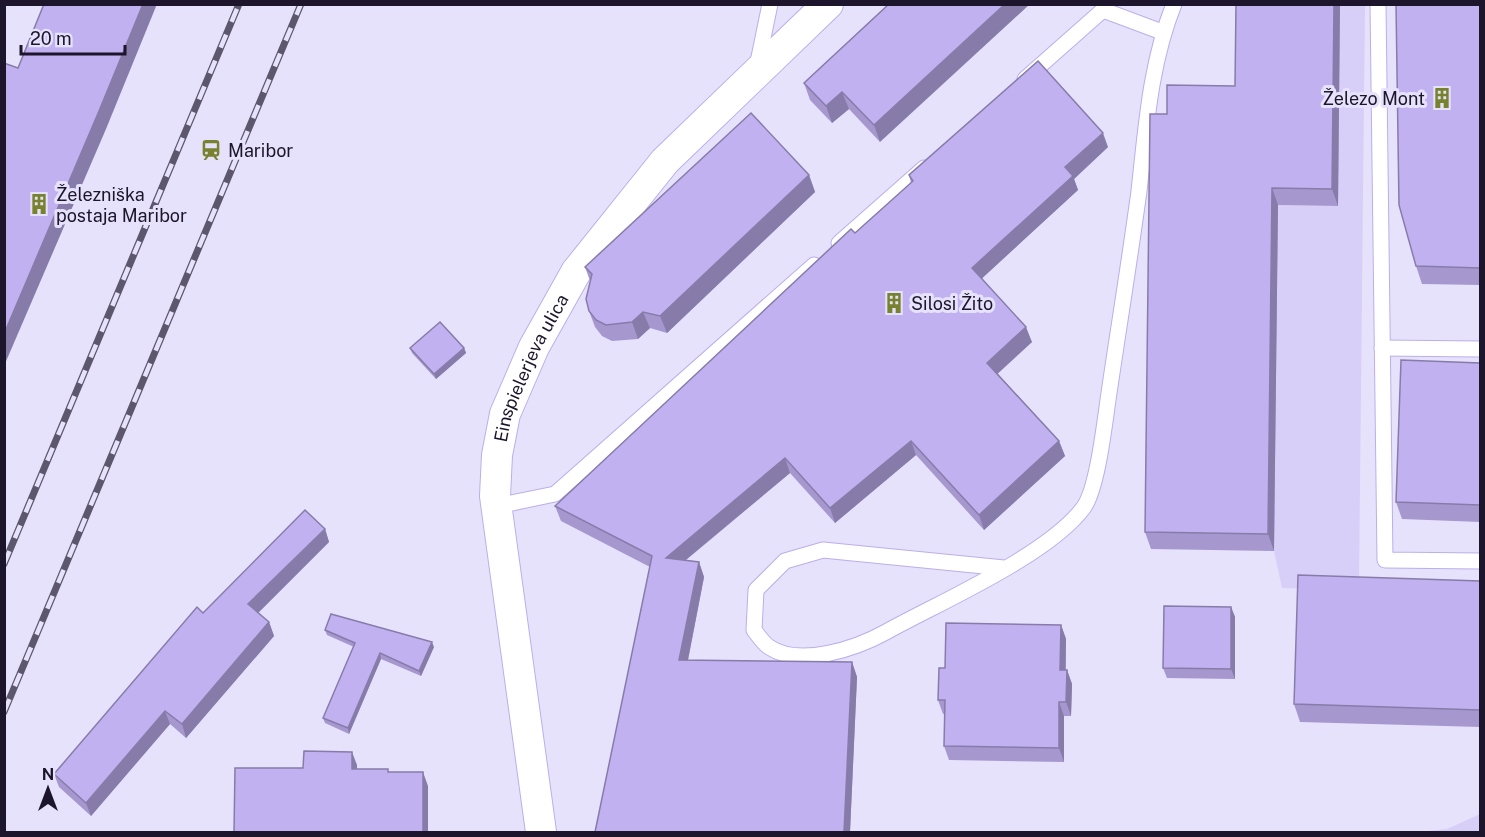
<svg xmlns="http://www.w3.org/2000/svg" width="1485" height="837" viewBox="0 0 1485 837" font-family="'Public Sans',sans-serif">
  <style>
    .green { fill: #d8cff8 }
    .lines { fill: none; stroke-linecap: round; stroke-linejoin: round }
    .service-casing { stroke: #bcaeea; stroke-width: 17 }
    .minor-casing { stroke: #bcaeea; stroke-width: 32 }
    .service { stroke: #fff; stroke-width: 15 }
    .minor { stroke: #fff; stroke-width: 30 }
    .rail-casing { stroke: #5d576e; stroke-width: 7 }
    .rail { stroke: #e7e2fb; stroke-width: 4.5; stroke-dasharray: 14; stroke-linecap: butt }
    .wall { fill: #a698cf }
    .shaded-wall { fill: #877ca9 }
    .building { fill: #c1b1f1; stroke: #877ca9; stroke-width: 1.5 }
    .labels { text-anchor: middle; dominant-baseline: central; stroke-width: 6; stroke-linejoin: round; paint-order: stroke }
    .poi-label { font-size: 18px; fill: #1c152b; stroke: #e7e2fb; text-anchor: start }
    .street-label { font-size: 18px; fill: #1c152b; stroke: #e7e2fb }
  </style>
  <rect width="100%" height="100%" fill="#e7e2fb"/>
  <g class="green">
    <polygon points="1340,5 1365,5 1359,585 1480,592 1282,588 1274,551 1278,205 1338,206"/>
    <polygon points="1480,814 1480,832 1419,832 1447,829"/>
  </g>
  <g class="lines">
    <defs>
      <g id="service">
        <polyline points="1378,4 1385,560 1480,561"/>
        <polyline points="757,67 770,4"/>
        <polyline points="1025,79 1103,10 1162,32"/>
        <polyline points="839,243 924,168"/>
        <polyline points="1382,348 1480,349"/>
        <polyline points="497,506 555,494 814,265"/>
        <path d="M1004,568L823,550L785,561L756,590L754,630C758,635 763,643 769,647C800,668 857,648 886,632C940,602 1049,555 1084,507C1098,487 1105,419 1109,393C1119,325 1130,258 1139,191C1146,128 1150,64 1174,4"/>
      </g>
      <g id="minor">
        <path id="s1" d="M541,832L495,496L497,455L505,414L534,347L576,272L665,161L828,4"/>
      </g>
    </defs>
    <use href="#service" class="service-casing"/>
    <use href="#minor" class="minor-casing"/>
    <use href="#service" class="service"/>
    <use href="#minor" class="minor"/>
    <defs>
      <g id="rail">
        <polyline points="4,564 239,4"/>
        <polyline points="4,712 301,4"/>
      </g>
    </defs>
    <use href="#rail" class="rail-casing"/>
    <use href="#rail" class="rail"/>
  </g>
  <g class="wall">
    <polygon points="889,4 880,142 849,109 832,123 810,100 804,83"/>
    <polygon points="1236,4 1340,4 1338,206 1278,205 1274,551 1151,549 1145,532 1167,114 1235,86"/>
    <polygon points="1480,4 1480,285 1422,284 1416,266"/>
    <polygon points="1108,147 1074,179 1078,190 982,278 1032,342 997,373 1059,441 1065,456 984,530 916,455 835,523 790,473 685,561 699,562 704,577 688,660 852,662 857,677 850,832 595,832 650,567 561,521 555,506 911,183 909,175"/>
    <polygon points="809,175 815,192 667,333 650,328 638,339 612,341 602,336 595,327 589,311 590,281 585,267"/>
    <polygon points="410,348 464,348 466,353 436,379 412,353"/>
    <polygon points="1480,363 1480,522 1402,519 1396,502"/>
    <polygon points="325,529 329,542 258,613 269,622 274,636 186,738 170,724 91,816 59,787 54,774"/>
    <polygon points="1480,581 1480,727 1300,722 1294,704"/>
    <polygon points="1231,607 1235,617 1235,679 1167,678 1163,668"/>
    <polygon points="1061,625 1066,639 1066,670 1067,670 1072,684 1071,716 1064,716 1064,762 949,760 944,746 944,714 943,714 938,700"/>
    <polygon points="325,630 434,647 421,676 381,659 349,734 325,723 323,718 354,647 327,635"/>
  </g>
  <g class="shaded-wall">
    <polygon points="143,4 157,4 106,129 4,366 4,334"/>
    <polygon points="1005,4 1030,4 880,142 874,125"/>
    <polygon points="1334,4 1340,4 1338,206 1332,189"/>
    <polygon points="842,92 849,109 832,123 826,106"/>
    <polygon points="1103,133 1108,147 1074,179 1078,190 977,283 972,268 1065,167"/>
    <polygon points="809,175 815,192 667,333 660,316"/>
    <polygon points="1272,188 1278,205 1274,551 1268,534"/>
    <polygon points="643,312 650,328 638,339 632,322"/>
    <polygon points="1026,327 1032,342 993,378 987,363"/>
    <polygon points="464,348 466,353 436,379 434,374"/>
    <polygon points="911,441 916,455 835,523 830,508"/>
    <polygon points="1059,441 1065,456 984,530 979,515"/>
    <polygon points="785,458 790,473 671,572 666,558"/>
    <polygon points="325,529 329,542 253,618 248,604"/>
    <polygon points="699,562 704,577 685,675 679,660"/>
    <polygon points="1231,607 1235,617 1235,679 1231,669"/>
    <polygon points="269,622 274,636 186,738 182,724"/>
    <polygon points="1061,625 1066,639 1065,684 1060,670"/>
    <polygon points="432,642 434,647 421,676 419,671"/>
    <polygon points="380,653 381,659 349,734 348,728"/>
    <polygon points="852,662 857,677 850,832 844,832"/>
    <polygon points="1067,670 1072,684 1071,716 1066,702"/>
    <polygon points="1059,702 1064,716 1064,762 1059,748"/>
    <polygon points="165,711 170,724 91,816 86,803"/>
    <polygon points="352,752 357,765 357,782 352,769"/>
    <polygon points="423,772 428,786 428,832 423,832"/>
  </g>
  <g class="building">
    <polygon points="44,4 143,4 99,111 4,334 4,63 18,68"/>
    <polygon points="889,4 1005,4 874,125 842,92 826,106 804,83"/>
    <polygon points="1236,4 1334,4 1332,189 1272,188 1268,534 1145,532 1150,114 1167,114 1167,85 1235,86"/>
    <polygon points="1396,4 1480,4 1480,268 1416,266 1399,205"/>
    <polygon points="1038,61 1103,133 1065,167 1073,176 972,268 1026,327 987,363 1059,441 979,515 911,441 830,508 785,458 666,558 699,562 679,660 852,662 844,832 595,832 652,556 555,506 851,229 855,233 913,181 909,175"/>
    <polygon points="751,113 809,175 660,316 643,312 632,322 606,325 596,320 589,311 586,299 592,274 585,267"/>
    <polygon points="440,322 464,348 434,374 410,348"/>
    <polygon points="1401,360 1480,363 1480,505 1396,502"/>
    <polygon points="305,510 325,529 248,604 269,622 182,724 165,711 86,803 54,774 197,607 203,613"/>
    <polygon points="1298,575 1480,581 1480,710 1294,704"/>
    <polygon points="1164,606 1231,607 1231,669 1163,668"/>
    <polygon points="331,614 432,642 419,671 380,653 348,728 323,718 355,643 325,630"/>
    <polygon points="946,623 1061,625 1060,670 1067,670 1066,702 1059,702 1059,748 944,746 945,700 938,700 939,668 945,668"/>
    <polygon points="304,751 352,752 352,769 388,769 388,772 423,772 423,832 234,832 235,768 303,768"/>
  </g>
  <defs>
    <symbol id="building-bare" viewBox="-9 -9 18 18"><path d="M-4-6H4V6H1V3H-1V6H-4ZM-2.5-4.3h1.7v1.8h-1.7ZM.8-4.3h1.7v1.8H.8ZM-2.5-1h1.7V.8h-1.7ZM.8-1h1.7V.8H.8Z" fill="#78822e" stroke="#e7e2fb" stroke-width="2.5" paint-order="stroke"/></symbol>
    <symbol id="station-bare" viewBox="-9 -9 18 18"><path d="M-3-6H3Q5-6 5-4V2Q5 4 3 4L4.5 6H3L1.5 4h-3L-3 6H-4.5L-3 4Q-5 4-5 2V-4Q-5-6-3-6ZM-3.5-4v3h7v-3ZM-3.5 1v1.5H-2V1ZM2 1v1.5H3.5V1Z" fill="#78822e" stroke="#e7e2fb" stroke-width="2.5" paint-order="stroke"/></symbol>
  </defs>
  <g fill-rule="evenodd">
    <use href="#building-bare" x="1427" y="83" width="30" height="30"/>
    <use href="#station-bare" x="196" y="135" width="30" height="30"/>
    <use href="#building-bare" x="24" y="189" width="30" height="30"/>
    <use href="#building-bare" x="879" y="288" width="30" height="30"/>
  </g>
  <g class="labels">
    <g class="poi-label">
      <text x="1425" y="98" text-anchor="end">Železo Mont</text>
      <text x="228" y="150">Maribor</text>
      <text x="56" y="194">Železniška<tspan x="56" dy="21">postaja Maribor</tspan></text>
      <text x="911" y="303">Silosi Žito</text>
    </g>
    <g class="street-label">
      <text stroke="none"><textPath href="#s1" startOffset="474">Einspielerjeva ulica</textPath></text>
    </g>
  </g>
  <rect width="1485" height="837" fill="none" stroke="#1c152b" stroke-width="12"/>
  <g transform="translate(48 789)" stroke="#e7e2fb" stroke-width="4.5" paint-order="stroke">
  <path d="M0-4.5L10 22L0 15L-10 22Z" fill="#1c152b"/>
  <text y="-9" font-size="16" font-weight="bold" text-anchor="middle" fill="#1c152b">N</text>
  </g>
  <path d="M21 45v9h104v-9" fill="none" stroke="#1c152b" stroke-width="3"/>
  <text x="30" y="45" font-size="18" fill="#1c152b" stroke="#e7e2fb" stroke-width="4.5" paint-order="stroke">20 m</text>
</svg>
